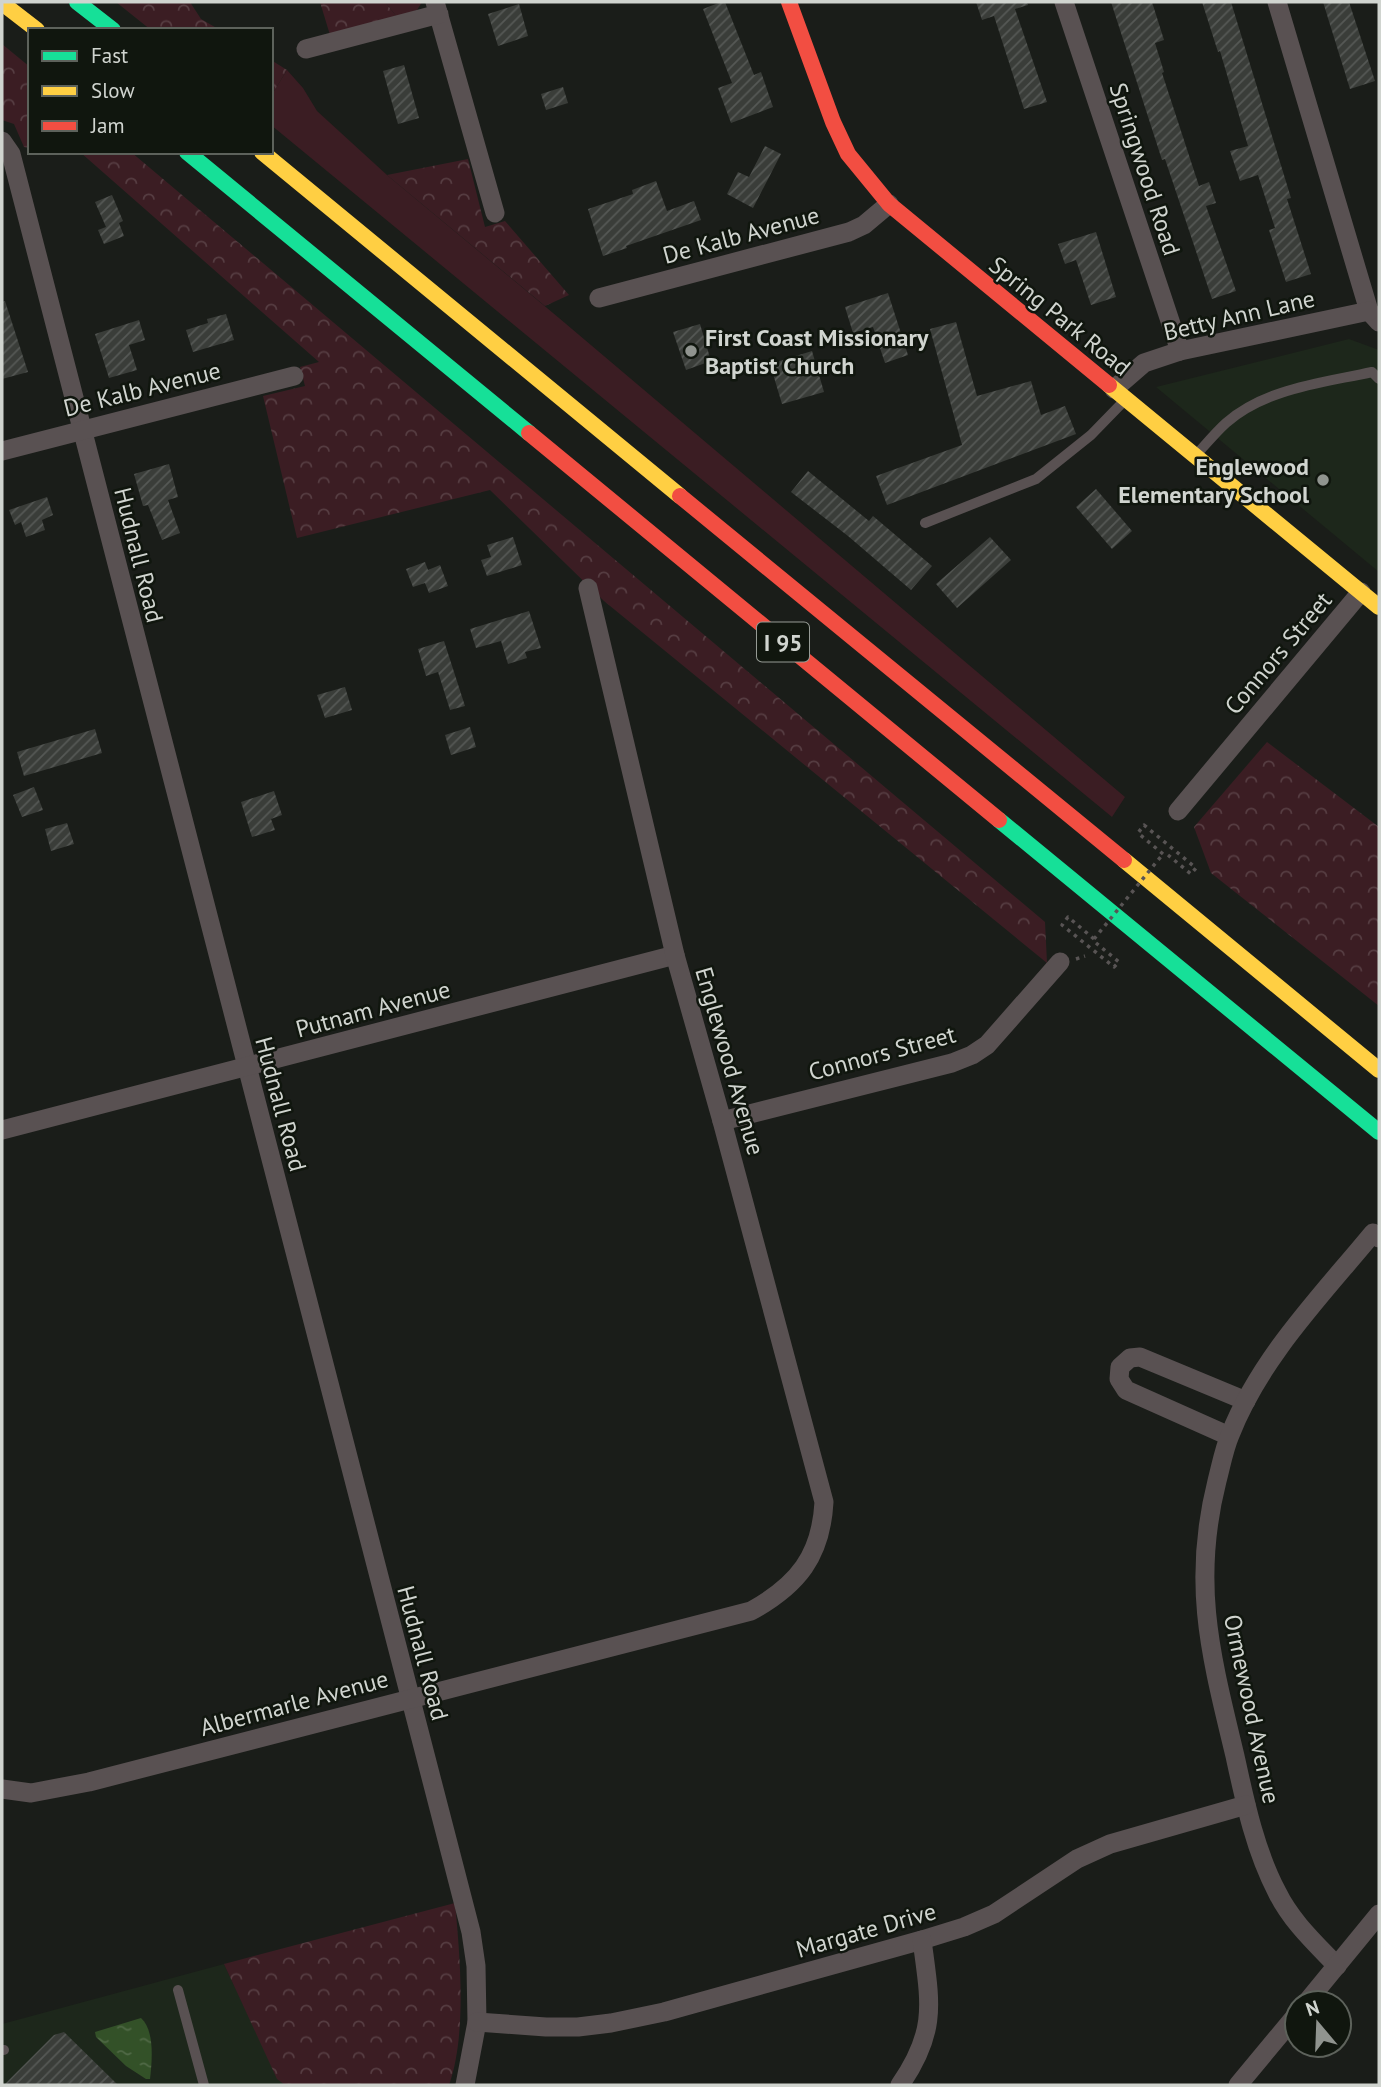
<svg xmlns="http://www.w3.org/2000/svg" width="1381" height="2087" viewBox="0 0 1381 2087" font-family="'PT Sans',sans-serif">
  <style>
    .built { fill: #1d271b }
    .grass { fill: #3b1d23 }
    .forest { fill: url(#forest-crowns) }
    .water { fill: url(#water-ripples) }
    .building { fill: url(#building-hatch) }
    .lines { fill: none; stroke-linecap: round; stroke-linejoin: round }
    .path { stroke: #585454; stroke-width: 3.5; stroke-dasharray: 3.5 5; stroke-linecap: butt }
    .lane { stroke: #595152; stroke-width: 10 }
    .street { stroke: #595152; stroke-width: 19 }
    .fast { stroke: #16e098; stroke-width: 16 }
    .slow { stroke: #ffcf43; stroke-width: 16 }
    .jam { stroke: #f24e42; stroke-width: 16 }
    .path-bridge { stroke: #585454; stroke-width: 3.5; stroke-dasharray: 3.5 5; stroke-linecap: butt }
    .poi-dot { fill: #90948f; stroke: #10160e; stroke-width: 2.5 }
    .labels { text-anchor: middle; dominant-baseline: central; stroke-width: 5; stroke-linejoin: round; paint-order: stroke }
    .shield { fill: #10160e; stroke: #969b95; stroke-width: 2 }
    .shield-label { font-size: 23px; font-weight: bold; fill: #d0d4cf }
    .street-label { font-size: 24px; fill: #d0d4cf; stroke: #10160e }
    .poi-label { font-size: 24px; font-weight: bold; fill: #d0d4cf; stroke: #10160e; text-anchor: start }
  </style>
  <defs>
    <pattern id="forest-crowns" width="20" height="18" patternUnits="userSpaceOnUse" patternTransform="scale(1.75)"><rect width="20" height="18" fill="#3b1d23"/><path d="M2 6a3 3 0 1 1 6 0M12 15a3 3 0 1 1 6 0" fill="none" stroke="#563d42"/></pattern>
    <pattern id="water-ripples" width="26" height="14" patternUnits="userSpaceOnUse" patternTransform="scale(1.75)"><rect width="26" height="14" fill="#335128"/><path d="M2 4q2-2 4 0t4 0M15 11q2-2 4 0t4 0" fill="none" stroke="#506946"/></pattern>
    <pattern id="building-hatch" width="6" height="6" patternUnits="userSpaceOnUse" patternTransform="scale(1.75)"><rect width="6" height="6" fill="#3a3d39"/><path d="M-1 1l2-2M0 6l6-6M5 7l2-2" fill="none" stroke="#555855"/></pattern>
  </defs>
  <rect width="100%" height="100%" fill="#1a1d19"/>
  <g class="built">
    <polygon points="1349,339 1379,350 1379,572 1156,387"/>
    <polygon points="224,1964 276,2075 287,2085 2,2085 2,2024"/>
  </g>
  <g class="grass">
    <polygon points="385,2 422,2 417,10 397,17"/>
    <polygon points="287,70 303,88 317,111 387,175 559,318 1125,797 1112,817 271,125 271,96"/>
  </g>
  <g class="forest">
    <polygon points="116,2 190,2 201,19 220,30 151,30"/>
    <polygon points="320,2 385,2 397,17 330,35"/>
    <polygon points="2,44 30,67 30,148 24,147 14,124 2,120"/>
    <polygon points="271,60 287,70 271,96"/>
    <polygon points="80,152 131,152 1045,922 1047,963 604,601 490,490 297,538 263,396 305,386 300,367 319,362"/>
    <polygon points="468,159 485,227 505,221 569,295 545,306 387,175"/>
    <polygon points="1267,742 1379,827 1379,1006 1211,873 1194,827"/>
    <path d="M455,1903C460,1957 467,2034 449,2085H285L277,2079L224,1964Z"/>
  </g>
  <path class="water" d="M141,2018C155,2031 152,2061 150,2079H146L126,2066L96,2037L95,2032Z"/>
  <g class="building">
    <polygon points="721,2 725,2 754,75 761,72 773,107 731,123 718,88 732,83 703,9"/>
    <polygon points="976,2 1027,2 1028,5 1015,9 1047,102 1024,109 994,16 982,20"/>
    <polygon points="1111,2 1152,2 1164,40 1155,43 1164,72 1162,73 1199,186 1209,182 1216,203 1206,206 1236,291 1212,299 1165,159 1162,160"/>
    <polygon points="1202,2 1231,2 1291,198 1287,199 1311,274 1286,282 1269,230 1275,228 1258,175 1240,181 1230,151 1248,146 1220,51 1218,52"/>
    <polygon points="1323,2 1349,2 1375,81 1350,89"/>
    <polygon points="519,4 528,36 498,46 488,14"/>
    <polygon points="404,65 419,118 398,124 383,71"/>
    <polygon points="563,87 568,103 546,110 541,94"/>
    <polygon points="765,146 781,154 753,208 727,194 738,172 749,177"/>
    <polygon points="656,181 667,211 694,201 701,220 626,246 627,248 603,256 588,209 633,194 632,190"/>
    <polygon points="112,195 123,221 119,223 124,236 104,244 98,230 106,227 95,202"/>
    <polygon points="1096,232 1116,297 1091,305 1076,260 1065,264 1058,244"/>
    <polygon points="888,293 908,355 885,363 873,327 853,333 845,307"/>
    <polygon points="5,301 28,372 2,379 2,302"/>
    <polygon points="226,314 234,340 193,352 186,330 208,323 207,319"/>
    <polygon points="139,320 145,340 129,345 137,370 109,378 95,334"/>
    <polygon points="956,322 977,396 1031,381 1041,415 1065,406 1076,434 887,505 876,476 962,445 930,329"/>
    <polygon points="700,324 711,361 686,370 673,332"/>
    <polygon points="812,351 824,392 782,404 770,364"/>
    <polygon points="169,464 178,497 168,500 180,533 162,540 148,505 143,506 134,474"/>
    <polygon points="808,471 869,521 873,516 932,566 911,590 848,536 791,492"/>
    <polygon points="1096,489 1132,531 1112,549 1076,507"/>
    <polygon points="47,497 53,515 42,520 45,530 26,537 21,522 15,525 9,510"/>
    <polygon points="513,537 522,565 487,576 481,560 491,557 487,545"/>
    <polygon points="990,537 1011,560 957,608 936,584"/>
    <polygon points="425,562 428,570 440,565 448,586 429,593 425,583 413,587 406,569"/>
    <polygon points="529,611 541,648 525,652 527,658 508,664 501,641 476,648 470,629"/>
    <polygon points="444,641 465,706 450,710 438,672 426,676 418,649"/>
    <polygon points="345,687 352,710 325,718 317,695"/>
    <polygon points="470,727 476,747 451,755 445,735"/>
    <polygon points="95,729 102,753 24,776 17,752"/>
    <polygon points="34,787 43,810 22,817 13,795"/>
    <polygon points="274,791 282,815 271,819 275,830 252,837 241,802"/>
    <polygon points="67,823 74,844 51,851 45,829"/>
    <polygon points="64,2032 118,2085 4,2085 54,2035"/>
  </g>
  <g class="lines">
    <g class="path">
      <polyline points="1163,854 1138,833 1144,825 1196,868 1191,874 1168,855"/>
      <polyline points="1094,939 1068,917 1062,925 1114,967 1119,962 1096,943"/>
      <polyline points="1076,959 1085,956"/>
    </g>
    <g class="lane">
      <path d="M1197,454C1206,444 1216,432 1226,423C1266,388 1323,383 1372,372L1379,379"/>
      <polyline points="925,523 1036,479 1091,435 1125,400"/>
      <polyline points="178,1990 204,2085"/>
      <polyline points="2,2050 4,2050"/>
    </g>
    <g class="street">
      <polyline points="435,2 495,213"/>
      <polyline points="1064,2 1180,351"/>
      <polyline points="1277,2 1369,311 1379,322"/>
      <polyline points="306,49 439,14"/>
      <polyline points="2,141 11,154 471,1932 476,1966 477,2022 465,2085"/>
      <polyline points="599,298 849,232 864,225 889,204"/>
      <polyline points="1114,389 1144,363 1180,351 1369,311"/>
      <polyline points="2,451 294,376"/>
      <polyline points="1178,811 1361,592"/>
      <polyline points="722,1121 952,1063 972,1055 987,1045 1060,962"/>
      <polyline points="2,1130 675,955"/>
      <polyline points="1229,1436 1126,1390 1119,1379 1120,1367 1130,1358 1140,1357 1246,1401"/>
      <path d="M2,1789L31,1793L89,1782L751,1611C798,1585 821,1556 824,1502L722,1121L675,955L588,588"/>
      <path d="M1337,1966C1315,1943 1291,1921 1277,1892C1255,1850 1245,1802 1235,1756C1211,1656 1191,1584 1217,1481C1221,1466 1224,1449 1230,1435C1260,1358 1321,1296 1373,1233L1379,1238"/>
      <polyline points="1306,2003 1379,1914"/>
      <polyline points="477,2022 546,2027 578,2027 611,2023 664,2012 922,1940 964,1927 994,1914 1077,1859 1110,1844 1246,1805"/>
      <path d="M900,2085C938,2030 930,2002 922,1940"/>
      <polyline points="1238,2085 1297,2014"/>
    </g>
    <g class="fast">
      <polyline points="77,2 113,30"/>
      <polyline points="187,152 529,433"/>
      <polyline points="999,820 1379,1132"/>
    </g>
    <g class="slow">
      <polyline points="2,3 37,30"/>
      <polyline points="262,152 680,496"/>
      <polyline points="1109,385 1379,607"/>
      <polyline points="1124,860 1379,1070"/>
    </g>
    <g class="jam">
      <polyline points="789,2 833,122 848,154 889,204 1109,385"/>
      <polyline points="529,433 999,820"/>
      <polyline points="680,496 1124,860"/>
    </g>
    <polyline class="path-bridge" points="1094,939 1163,854"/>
  </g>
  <g class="poi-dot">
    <circle cx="691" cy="351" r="7"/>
    <circle cx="1323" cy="480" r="7"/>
  </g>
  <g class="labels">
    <rect class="shield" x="757" y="622.5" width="52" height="39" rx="5"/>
    <g class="shield-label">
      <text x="783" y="642">I 95</text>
    </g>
    <g class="street-label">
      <text transform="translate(1145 169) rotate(72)">Springwood Road</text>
      <text transform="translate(741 235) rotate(-15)">De Kalb Avenue</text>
      <text transform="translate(1239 315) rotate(-13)">Betty Ann Lane</text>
      <text transform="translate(1060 316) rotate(39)">Spring Park Road</text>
      <text transform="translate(142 389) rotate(-14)">De Kalb Avenue</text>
      <text transform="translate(139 555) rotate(76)">Hudnall Road</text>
      <text transform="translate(1278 653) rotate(-50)">Connors Street</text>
      <text transform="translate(373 1009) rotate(-15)">Putnam Avenue</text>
      <text transform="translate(882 1053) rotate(-15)">Connors Street</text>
      <text transform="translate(730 1061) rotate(74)">Englewood Avenue</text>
      <text transform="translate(281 1104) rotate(75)">Hudnall Road</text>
      <text transform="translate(423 1653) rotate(75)">Hudnall Road</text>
      <text transform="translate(294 1703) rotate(-15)">Albermarle Avenue</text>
      <text transform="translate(1252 1709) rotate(78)">Ormewood Avenue</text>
      <text transform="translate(866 1930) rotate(-16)">Margate Drive</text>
    </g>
    <g class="poi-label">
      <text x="705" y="337">First Coast Missionary<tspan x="705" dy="28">Baptist Church</tspan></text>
      <text x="1309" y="466" text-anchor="end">Englewood<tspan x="1309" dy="28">Elementary School</tspan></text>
    </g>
  </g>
  <rect width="1381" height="2087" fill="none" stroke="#d0d4cf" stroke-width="7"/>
  <rect x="28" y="28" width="245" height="126" fill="#10160e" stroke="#5d625b" stroke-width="2"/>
  <rect x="42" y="51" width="35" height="10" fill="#16e098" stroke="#5d625b" stroke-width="2"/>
  <text x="91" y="63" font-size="21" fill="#d0d4cf">Fast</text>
  <rect x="42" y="86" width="35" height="10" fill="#ffcf43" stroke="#5d625b" stroke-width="2"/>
  <text x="91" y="98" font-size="21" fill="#d0d4cf">Slow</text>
  <rect x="42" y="121" width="35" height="10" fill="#f24e42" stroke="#5d625b" stroke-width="2"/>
  <text x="91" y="133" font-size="21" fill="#d0d4cf">Jam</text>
  <g transform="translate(1318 2024) rotate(341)"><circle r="33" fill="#10160e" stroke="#5d625b" stroke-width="2"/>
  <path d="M0-5L12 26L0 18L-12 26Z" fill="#90948f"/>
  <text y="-10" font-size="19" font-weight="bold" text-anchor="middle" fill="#d0d4cf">N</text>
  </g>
</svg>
